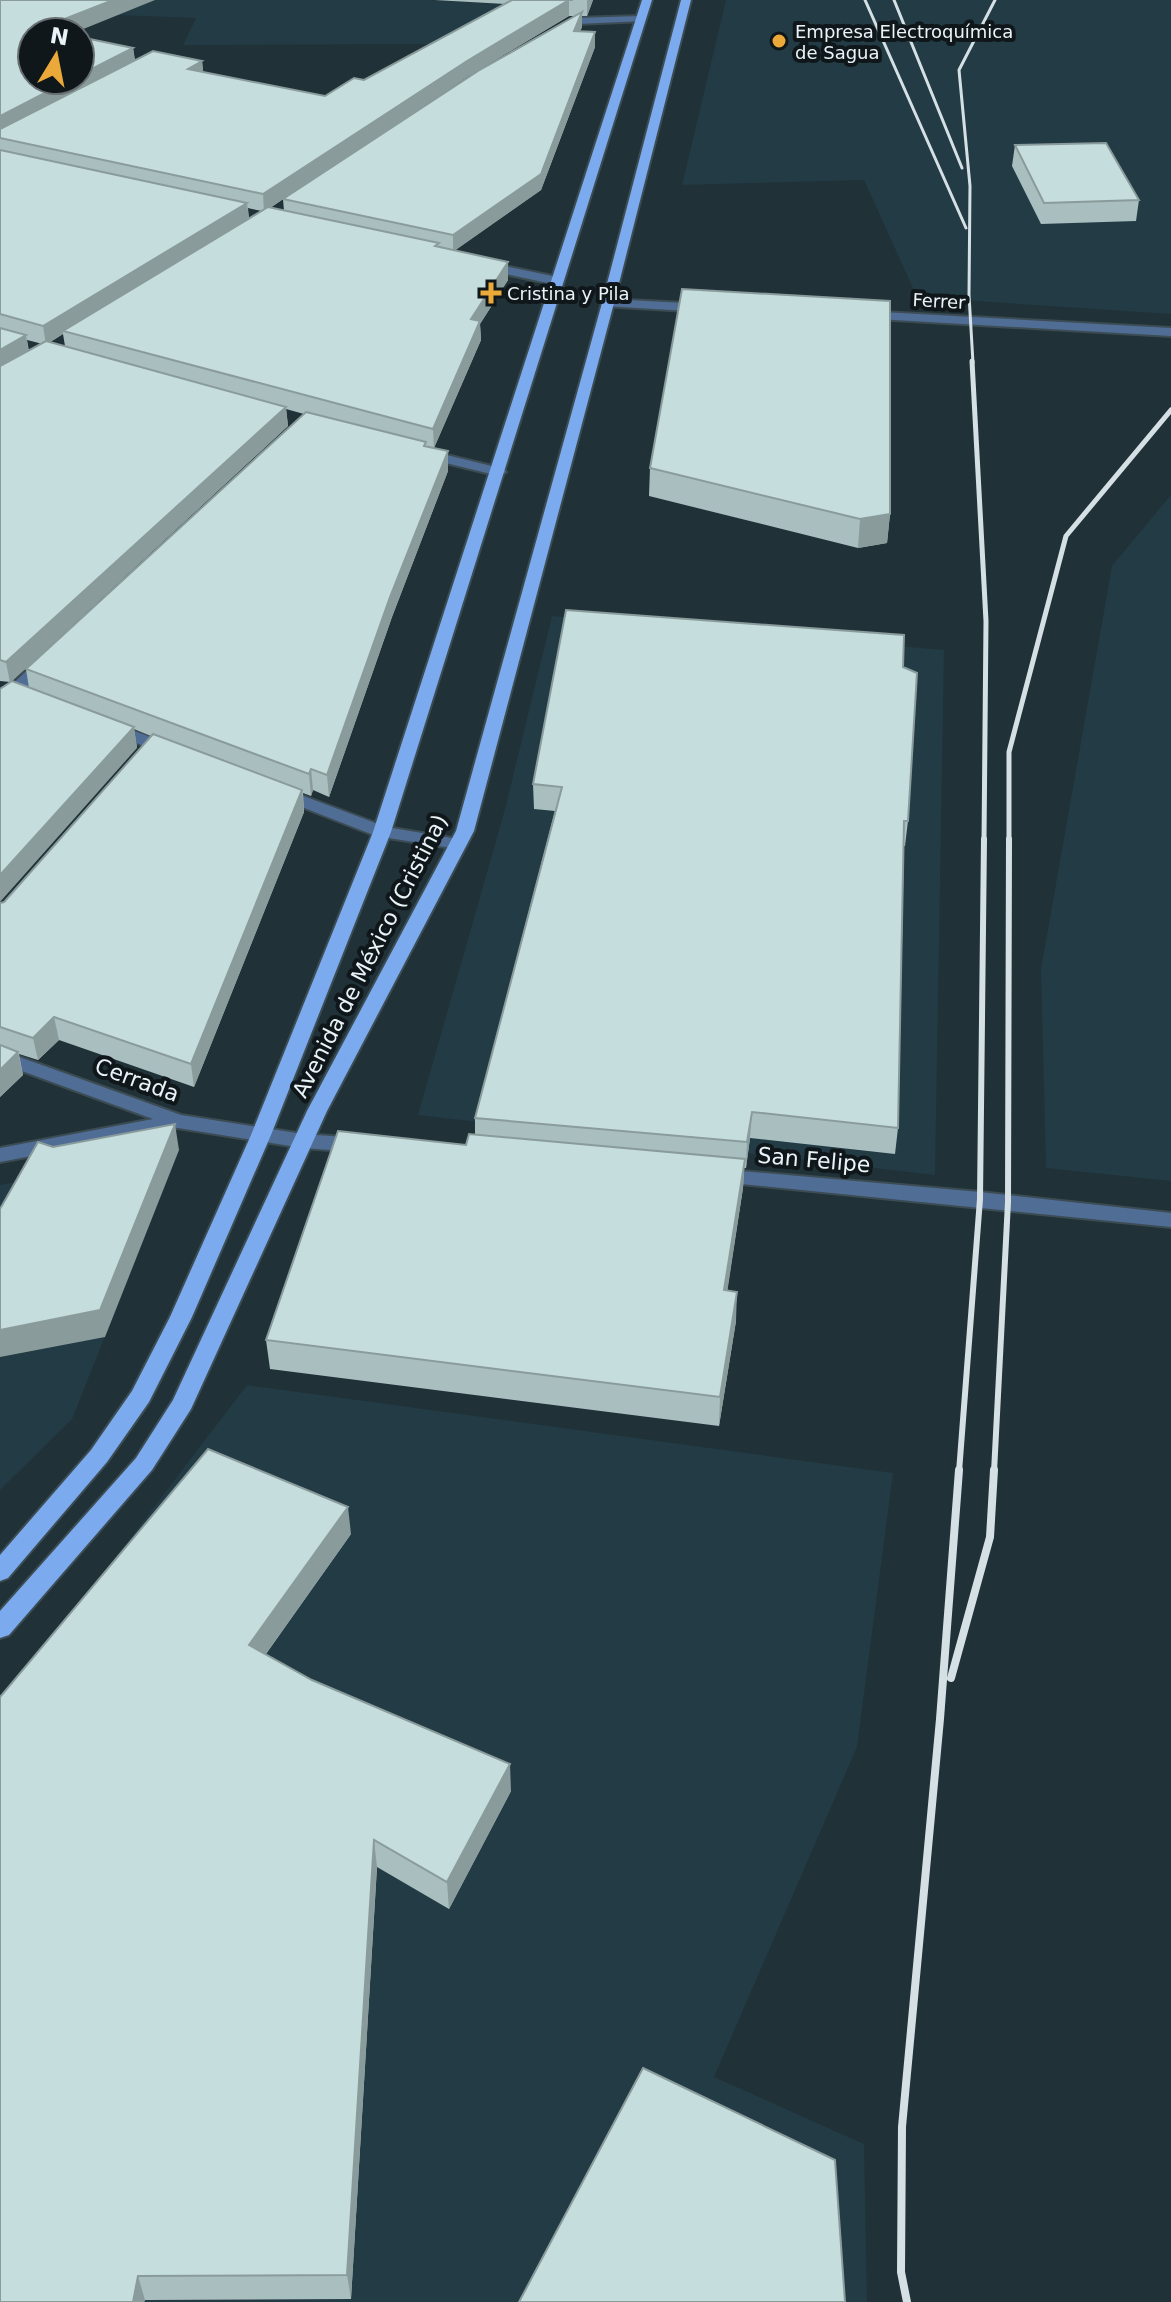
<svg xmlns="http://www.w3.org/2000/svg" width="1171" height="2302" viewBox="0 0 1171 2302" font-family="'DejaVu Sans',sans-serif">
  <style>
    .built { fill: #223b45 }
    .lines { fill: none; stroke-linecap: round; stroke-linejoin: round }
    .minor-casing { stroke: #3c4c53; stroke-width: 4 }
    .primary-casing { stroke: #3c4c53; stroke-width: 4 }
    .minor { fill: #506d96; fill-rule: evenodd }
    .primary { fill: #7baaee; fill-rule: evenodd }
    .rail-far3 { stroke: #d5e0e4; stroke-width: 3 }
    .rail-far2 { stroke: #d5e0e4; stroke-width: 5 }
    .rail-far1 { stroke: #d5e0e4; stroke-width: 6 }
    .rail { stroke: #d5e0e4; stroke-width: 8 }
    .wall { fill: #a9bebe; fill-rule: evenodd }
    .shaded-wall { fill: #8a9b9b }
    .building { fill: #c5dddd; stroke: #8a9b9b; stroke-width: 2 }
    .poi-dot { fill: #eba93a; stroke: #10171b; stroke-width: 3 }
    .labels { text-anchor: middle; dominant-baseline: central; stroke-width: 8; stroke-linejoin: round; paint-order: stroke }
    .far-poi-label { font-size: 18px; fill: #e9f4f8; stroke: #10171b; text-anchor: start }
    .far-street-label { font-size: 18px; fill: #e9f4f8; stroke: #10171b }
    .street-label { font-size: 22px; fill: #e9f4f8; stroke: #10171b }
  </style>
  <rect width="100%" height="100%" fill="#203138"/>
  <g class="built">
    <polygon points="74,0 427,0 576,8 446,44 183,45 196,18 117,15"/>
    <polygon points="726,0 1171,0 1171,314 917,297 864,180 682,185"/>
    <polygon points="1171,495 1171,1181 1046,1168 1041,969 1112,566"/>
    <polygon points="552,616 944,650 935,1175 418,1115 505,809"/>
    <polygon points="179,1150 72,1419 0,1490 0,1185"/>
    <polygon points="247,1385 893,1473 857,1747 714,2077 864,2144 867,2302 0,2302 0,1709"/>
  </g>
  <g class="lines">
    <defs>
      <g id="minor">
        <polygon points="640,16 644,17 644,21 577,24 563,33 554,31 575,18"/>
        <polygon points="481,261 557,277 563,281 557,285 477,268 477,262"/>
        <polygon points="608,299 704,304 710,308 704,312 604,306 604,300"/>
        <polygon points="864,311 1171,328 1171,336 860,318 858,315"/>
        <polygon points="422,449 504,469 506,472 499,476 417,456 417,450"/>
        <polygon points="46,656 54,661 52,664 6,708 0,710 0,696 40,658"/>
        <polygon points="109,722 179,747 181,751 173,756 167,755 103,730 101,727"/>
        <polygon points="277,786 386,827 458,839 467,844 458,849 376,836 271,795 269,791"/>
        <polygon points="0,1050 181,1115 303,1134 359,1138 369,1145 359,1152 303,1148 178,1128 0,1162 0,1148 153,1119 0,1063"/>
        <polygon points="718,1169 980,1192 1171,1213 1171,1227 711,1181 708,1176 711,1171"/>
      </g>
      <g id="primary">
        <polygon points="642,0 652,0 391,832 271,1135 192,1317 149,1402 107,1462 8,1578 0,1581 0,1555 91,1450 132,1391 170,1317 251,1135 373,832"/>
        <polygon points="681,0 691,0 614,303 474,831 327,1111 191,1409 152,1470 9,1635 0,1638 0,1611 136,1458 173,1400 307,1111 456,831 602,303"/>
      </g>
    </defs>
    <use href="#minor" class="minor-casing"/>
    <use href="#primary" class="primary-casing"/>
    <use href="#minor" class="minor"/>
    <use href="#primary" class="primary"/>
    <g class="rail-far3">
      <polyline points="865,0 966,228"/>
      <polyline points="894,0 962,168"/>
      <polyline points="973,363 969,295 970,186 959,70 995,0"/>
    </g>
    <g class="rail-far2">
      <polyline points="972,361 986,621 984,841"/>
      <polyline points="1009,841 1009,752 1066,536 1171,410"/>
    </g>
    <g class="rail-far1">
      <polyline points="959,1472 980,1199 984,839"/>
      <polyline points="994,1472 1008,1202 1009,839"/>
    </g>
    <g class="rail">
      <polyline points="951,1678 990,1537 994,1470"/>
      <polyline points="907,2302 901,2272 902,2127 940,1719 959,1470"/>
    </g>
  </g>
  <g class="wall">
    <path d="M0,0L32,32L133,48L135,60L202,61L203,72L325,96L364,80L505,4L434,0H593L587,16H582V27L580,31L595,32V47L541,190L455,250L508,280L480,324L481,340L434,448L448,451V471L392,617L329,797L313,790L311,796L303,793L304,812L194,1087L59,1040L38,1060L19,1054L23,1075L0,1097V903L4,902L151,736L134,729L137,748L10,682L0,681ZM569,16H575L286,198L467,77ZM283,199L284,211L270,208ZM248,208L252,209L262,211L249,219ZM63,334L65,346L50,342ZM27,340L35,342L42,344L29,351ZM286,409L304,414L26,669L29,688L12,681L288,426Z"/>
    <polygon points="1015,145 1139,200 1136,221 1041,224 1012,166"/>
    <polygon points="650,468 890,514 887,543 858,548 649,496"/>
    <polygon points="903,667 908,821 905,846 904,846 898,1128 895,1154 750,1138 746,1168 744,1168 743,1188 727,1291 736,1321 719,1426 270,1369 266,1340 466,1145 475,1135 475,1118 555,811 534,809 533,784"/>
    <polygon points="351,1534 266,1654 511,1791 449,1909 377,1867 351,2299 145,2300 144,2302 0,2302 0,1697"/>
  </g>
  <g class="shaded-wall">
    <polygon points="113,0 155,0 76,32 40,32 39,29"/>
    <polygon points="569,0 569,16 467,77 264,212 263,194 467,61"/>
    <polygon points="587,0 593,0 587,16"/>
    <polygon points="582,12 582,27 574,46 574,31"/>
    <polygon points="595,32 595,47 541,190 453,252 453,235"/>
    <polygon points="133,48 135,64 0,135 0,116 70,80 80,80 80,75"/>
    <polygon points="202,61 204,78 188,69"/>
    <polygon points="247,203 249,221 63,331 63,334 46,345 43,326"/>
    <polygon points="508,262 508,280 480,324 481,340 434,448 433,429 471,319"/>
    <polygon points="26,335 29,354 0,372 0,350"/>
    <polygon points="286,407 288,426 10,683 6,662"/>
    <polygon points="448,451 448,471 392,617 329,797 327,775 390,597"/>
    <polygon points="890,514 887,543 858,548 860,519"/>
    <polygon points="134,727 137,748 0,902 0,875"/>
    <polygon points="311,769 313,790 311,796 309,774"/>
    <polygon points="302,790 304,812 194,1087 191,1064"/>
    <polygon points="54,1017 59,1040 38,1060 33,1038"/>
    <polygon points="18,1052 23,1075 0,1097 0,1070"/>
    <polygon points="752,1112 750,1138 746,1168 747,1142"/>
    <polygon points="175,1124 179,1150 105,1337 0,1357 0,1330"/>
    <polygon points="745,1159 743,1188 723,1320 724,1290"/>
    <polygon points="737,1292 736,1321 719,1426 720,1397"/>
    <polygon points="348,1507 351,1534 253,1672 249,1645"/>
    <polygon points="510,1764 511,1791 449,1909 447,1882"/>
    <polygon points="374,1840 377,1867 351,2299 347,2275"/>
    <polygon points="138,2276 145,2300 144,2302 133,2302"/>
  </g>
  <g class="building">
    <polygon points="0,0 113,0 39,29 53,32 32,32 32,80 70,80 0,116"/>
    <polygon points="512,0 573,0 569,0 467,61 263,194 0,138 0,129 153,51 202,61 188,69 325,96 354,78 364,80"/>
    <polygon points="582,12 574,31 595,32 541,174 453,235 283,199 478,71"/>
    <polygon points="80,37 133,48 80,75"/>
    <polygon points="1106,143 1139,200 1044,203 1015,145"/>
    <polygon points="0,150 247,203 43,326 0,314"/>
    <polygon points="268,207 439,243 435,246 508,262 471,319 480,321 433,429 63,331"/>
    <polygon points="682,289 890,301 890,514 860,519 650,468"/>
    <polygon points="0,328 26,335 0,350"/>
    <polygon points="46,341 286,407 6,662 0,660 0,366"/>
    <polygon points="306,412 426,442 424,446 448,451 390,597 327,775 311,769 309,774 26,669"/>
    <polygon points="566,610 904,635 903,667 917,673 908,821 904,821 898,1128 752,1112 747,1142 475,1118 562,787 533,784"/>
    <polygon points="12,681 134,727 0,875 0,689"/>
    <polygon points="153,734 302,790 191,1064 54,1017 33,1038 0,1027 0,903 4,902"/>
    <polygon points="0,1045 18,1052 0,1070"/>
    <polygon points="175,1124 100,1310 0,1330 0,1209 38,1142 53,1147"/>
    <polygon points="338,1131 466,1145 469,1134 745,1159 724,1290 737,1292 720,1397 266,1340"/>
    <polygon points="208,1449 348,1507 249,1645 312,1680 510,1764 447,1882 374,1840 347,2275 138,2276 133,2302 0,2302 0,1697"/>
    <polygon points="643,2068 835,2160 845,2302 519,2302"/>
  </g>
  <g class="poi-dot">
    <circle cx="779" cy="41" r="8"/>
    <path d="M487 281h8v8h8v8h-8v8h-8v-8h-8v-8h8z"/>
  </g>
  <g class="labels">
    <g class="far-poi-label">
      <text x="795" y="31">Empresa Electroquímica<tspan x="795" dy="21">de Sagua</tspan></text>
      <text x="507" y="293">Cristina y Pila</text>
    </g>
    <g class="far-street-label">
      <text transform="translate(939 301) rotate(3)">Ferrer</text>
    </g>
    <g class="street-label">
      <text transform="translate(370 956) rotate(-63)">Avenida de México (Cristina)</text>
      <text transform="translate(137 1080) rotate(20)">Cerrada</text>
      <text transform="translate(814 1160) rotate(5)">San Felipe</text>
    </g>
  </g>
  <g transform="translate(56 56) rotate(10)"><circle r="38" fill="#10171b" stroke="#676f73" stroke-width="2"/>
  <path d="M0-6L14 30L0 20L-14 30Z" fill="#eba93a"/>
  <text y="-12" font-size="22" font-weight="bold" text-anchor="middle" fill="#e9f4f8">N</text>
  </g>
</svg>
